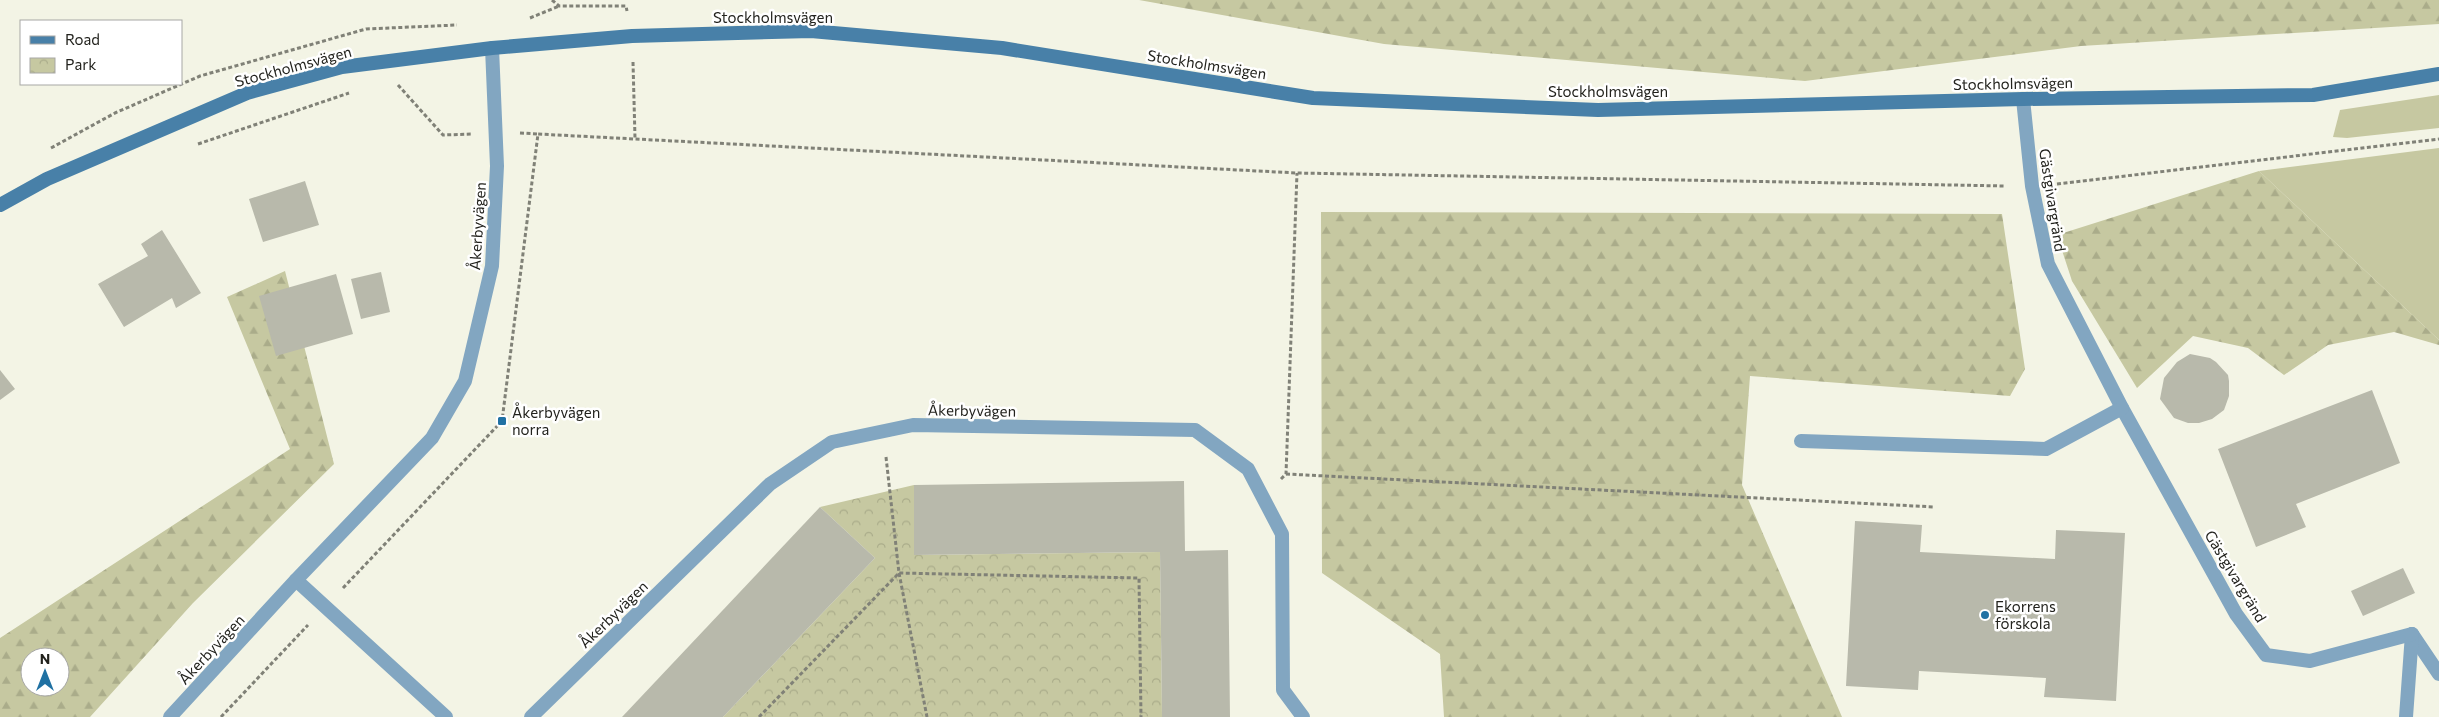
<svg xmlns="http://www.w3.org/2000/svg" width="2439" height="717" viewBox="0 0 2439 717" font-family="Commissioner,sans-serif">
  <style>
    .grass { fill: #c6c8a1 }
    .forest { fill: url(#forest-firs); fill-rule: evenodd }
    .park { fill: url(#park-crowns) }
    .building { fill: #b8b9ab }
    .lines { fill: none; stroke-linecap: round; stroke-linejoin: round }
    .path { stroke: #808177; stroke-width: 3; stroke-dasharray: 4 2.5; stroke-linecap: butt }
    .service { stroke: #82a6c1; stroke-width: 14 }
    .minor { stroke: #82a6c1; stroke-width: 14 }
    .tertiary { stroke: #82a6c1; stroke-width: 14 }
    .secondary { stroke: #4880a8; stroke-width: 14 }
    .poi-dot { fill: #2071a3; stroke: #fff; stroke-width: 2 }
    .labels { text-anchor: middle; dominant-baseline: central; stroke-width: 5; stroke-linejoin: round; paint-order: stroke }
    .street-label { font-size: 15px; fill: #22221d; stroke: #fff }
    .poi-label { font-size: 15px; fill: #22221d; stroke: #fff; text-anchor: start }
  </style>
  <defs>
    <pattern id="forest-firs" width="22" height="20" patternUnits="userSpaceOnUse" patternTransform="scale(1.25)"><rect width="22" height="20" fill="#c6c8a1"/><path d="M5 1l3.5 6h-7zM16 11l3.5 6h-7z" fill="#aaac8a"/></pattern>
    <pattern id="park-crowns" width="20" height="18" patternUnits="userSpaceOnUse" patternTransform="scale(1.25)"><rect width="20" height="18" fill="#c6c8a1"/><path d="M2 6a3 3 0 1 1 6 0M12 15a3 3 0 1 1 6 0" fill="none" stroke="#aaac8a"/></pattern>
  </defs>
  <rect width="100%" height="100%" fill="#f3f4e5"/>
  <g class="grass">
    <polygon points="2439,95 2439,128 2347,138 2333,137 2340,110"/>
    <polygon points="2439,148 2439,340 2259,171"/>
  </g>
  <g class="forest">
    <polygon points="1139,0 2439,0 2439,24 2081,46 1805,81 1384,44"/>
    <polygon points="2259,171 2439,340 2439,345 2394,332 2328,345 2284,375 2248,348 2193,336 2137,388 2072,281 2057,235"/>
    <polygon points="1321,212 2002,214 2025,369 2010,396 1750,376 1742,485 1842,717 1444,717 1440,654 1322,573"/>
    <path d="M285,271L334,464L193,603L90,717H0V638L290,449L227,297ZM30,657H60V687H30Z"/>
  </g>
  <polygon class="park" points="914,485 915,555 1160,552 1162,717 723,717 875,558 820,507"/>
  <g class="building">
    <polygon points="305,181 319,225 263,242 249,199"/>
    <polygon points="162,230 201,293 176,308 172,298 124,327 98,284 148,256 141,244"/>
    <polygon points="381,272 390,312 361,319 351,279"/>
    <polygon points="336,274 353,334 276,356 259,296"/>
    <polygon points="2190,354 2210,358 2216,362 2228,375 2229,381 2229,396 2224,410 2212,419 2199,423 2188,423 2174,418 2160,399 2164,378 2177,362"/>
    <polygon points="0,370 15,389 0,400"/>
    <polygon points="2372,390 2400,463 2296,504 2306,527 2256,547 2218,449"/>
    <polygon points="1184,481 1185,551 1228,550 1230,717 1162,717 1160,552 914,555 914,485"/>
    <polygon points="820,507 875,558 723,717 622,717"/>
    <polygon points="1855,521 1922,525 1920,552 2055,559 2056,530 2125,533 2116,701 2044,697 2046,678 1919,671 1918,690 1846,686"/>
    <polygon points="2403,568 2415,593 2363,616 2351,591"/>
  </g>
  <g class="lines">
    <g class="path">
      <polyline points="552,0 559,6 626,6 627,11"/>
      <polyline points="530,18 559,6"/>
      <polyline points="633,62 635,138"/>
      <polyline points="398,85 443,135 472,134"/>
      <polyline points="520,133 538,134"/>
      <polyline points="198,144 349,93"/>
      <polyline points="51,148 115,113 200,76 366,29 457,25"/>
      <polyline points="2057,184 2439,139"/>
      <polyline points="886,457 899,573 1139,578 1141,717"/>
      <polyline points="1286,474 1935,507"/>
      <polyline points="1281,479 1286,474 1297,173"/>
      <polyline points="899,573 927,717"/>
      <polyline points="343,588 502,421 538,134 1297,173 2006,186"/>
      <polyline points="221,717 308,625"/>
      <polyline points="759,717 899,573"/>
    </g>
    <g class="service">
      <polyline points="2412,634 2439,674"/>
      <polyline points="2406,717 2412,634"/>
    </g>
    <g class="minor">
      <polyline points="2023,99 2032,186 2048,264 2122,408 2236,614 2266,655 2310,661 2412,634"/>
      <polyline points="1801,441 2046,449 2122,408"/>
      <polyline points="296,580 446,717"/>
      <polyline points="531,717 770,484 832,442 913,425 1195,430 1248,469 1282,534 1283,690 1303,717"/>
    </g>
    <polyline class="tertiary" points="170,717 296,580 432,438 465,381 492,266 497,166 492,48"/>
    <polyline class="secondary" points="0,205 47,179 247,93 342,67 492,48 632,36 811,31 1002,48 1313,98 1598,110 2023,99 2313,95 2439,74"/>
  </g>
  <g class="poi-dot">
    <rect x="497" y="416" width="10" height="10" rx="2.5"/>
    <circle cx="1985" cy="615" r="5"/>
  </g>
  <g class="labels">
    <g class="street-label">
      <text x="773" y="17">Stockholmsvägen</text>
      <text transform="translate(1207 64) rotate(9)">Stockholmsvägen</text>
      <text transform="translate(293 66) rotate(-15)">Stockholmsvägen</text>
      <text transform="translate(2013 83) rotate(-1)">Stockholmsvägen</text>
      <text x="1608" y="91">Stockholmsvägen</text>
      <text transform="translate(2053 200) rotate(81)">Gästgivargränd</text>
      <text transform="translate(477 226) rotate(-86)">Åkerbyvägen</text>
      <text transform="translate(972 410) rotate(1)">Åkerbyvägen</text>
      <text transform="translate(2236 576) rotate(59)">Gästgivargränd</text>
      <text transform="translate(613 614) rotate(-44)">Åkerbyvägen</text>
      <text transform="translate(211 649) rotate(-47)">Åkerbyvägen</text>
    </g>
    <g class="poi-label">
      <text x="512" y="412">Åkerbyvägen<tspan x="512" dy="17">norra</tspan></text>
      <text x="1995" y="606">Ekorrens<tspan x="1995" dy="17">förskola</tspan></text>
    </g>
  </g>
  <rect x="20" y="20" width="162" height="65" fill="#ffffff" stroke="#a7a7a5"/>
  <rect x="30" y="36" width="25" height="8" fill="#4880a8" stroke="#a7a7a5"/>
  <text x="65" y="45" font-size="15" fill="#22221d">Road</text>
  <rect x="30" y="58" width="25" height="15" fill="url(#park-crowns)" stroke="#a7a7a5"/>
  <text x="65" y="70" font-size="15" fill="#22221d">Park</text>
  <g transform="translate(45 672)"><circle r="24" fill="#ffffff" stroke="#a7a7a5"/>
  <path d="M0-4L9 19L0 12L-9 19Z" fill="#2071a3"/>
  <text y="-8" font-size="14" font-weight="bold" text-anchor="middle" fill="#22221d">N</text>
  </g>
</svg>
